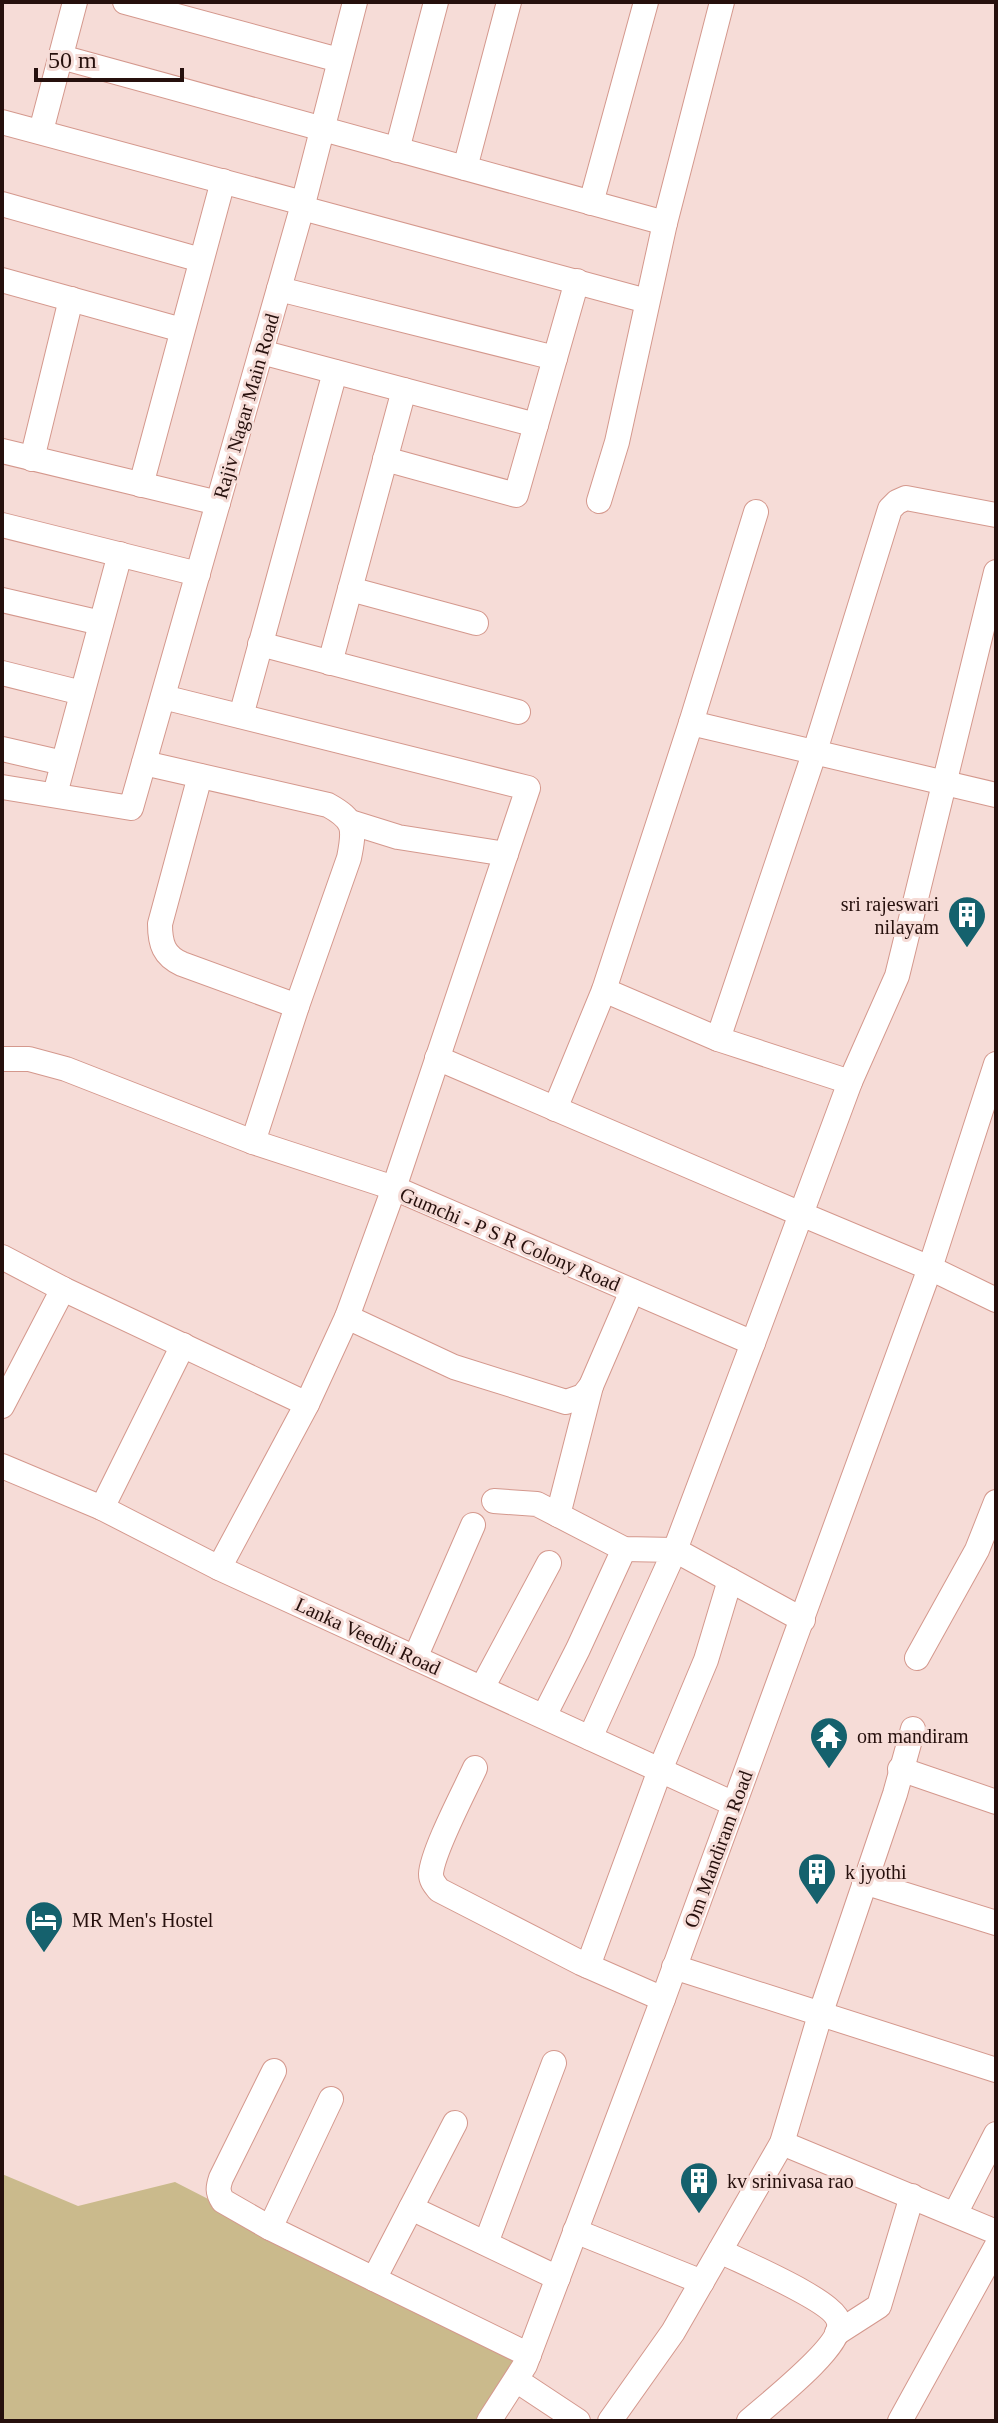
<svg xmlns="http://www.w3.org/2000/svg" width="998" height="2423" viewBox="0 0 998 2423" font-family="'Times New Roman',serif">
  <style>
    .green { fill: #caba8c }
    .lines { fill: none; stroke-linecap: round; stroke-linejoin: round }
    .minor-casing { stroke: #d4988d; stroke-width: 26 }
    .minor { stroke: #fff; stroke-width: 24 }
    .labels { text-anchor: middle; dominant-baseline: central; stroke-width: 6; stroke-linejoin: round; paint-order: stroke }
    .street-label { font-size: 20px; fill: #26100d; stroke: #f6dcd7 }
    .poi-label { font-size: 20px; fill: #26100d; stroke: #f6dcd7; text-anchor: start }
  </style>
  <rect width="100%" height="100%" fill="#f6dcd7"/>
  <polygon class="green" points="2,2174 78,2206 175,2182 519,2358 476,2421 2,2421"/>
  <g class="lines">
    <defs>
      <g id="minor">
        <polyline points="125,2 339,60"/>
        <polyline points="61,57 665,223"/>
        <polyline points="2,122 303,203"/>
        <polyline points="41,131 75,2"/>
        <polyline points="397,150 436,2"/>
        <polyline points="465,168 509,2"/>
        <polyline points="591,203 646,2"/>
        <polyline points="2,204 201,260"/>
        <polyline points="302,208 647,301"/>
        <polyline points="2,280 182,330"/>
        <polyline points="279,289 555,358"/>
        <polyline points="261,352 536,425"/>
        <polyline points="2,451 218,503"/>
        <polyline points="32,459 71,299"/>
        <polyline points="385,459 516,495 577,281"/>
        <polyline points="141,485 223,181"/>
        <polyline points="599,501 617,442 665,223 722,2"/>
        <polyline points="2,525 198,574"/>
        <polyline points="350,589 476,623"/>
        <polyline points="2,600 101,623"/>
        <polyline points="260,644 518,712"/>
        <polyline points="330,663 404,390"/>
        <polyline points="2,673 82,693"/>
        <polyline points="163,697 528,788 394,1188 347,1317 307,1404 219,1568"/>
        <polyline points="241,716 335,372"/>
        <polyline points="691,723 996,795"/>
        <polyline points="2,749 63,763"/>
        <path d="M144,763L328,805C355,820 355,828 349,858L297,1006L253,1142"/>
        <path d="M200,776L160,924C160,944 164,956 182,964L297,1006"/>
        <polyline points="2,787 131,808 302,208 355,2"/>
        <polyline points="55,794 120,554"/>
        <polyline points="350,822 398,837 506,854"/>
        <polyline points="604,990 718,1039 850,1082"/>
        <polyline points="718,1039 815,751 890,509 897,502 906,498 996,515"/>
        <polyline points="437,1058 801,1214 850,1082 897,976 996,572"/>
        <polyline points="2,1059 29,1059 66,1069 253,1142 394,1188 753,1343 801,1214 930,1268 996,1300"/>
        <polyline points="555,1109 604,990 691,723 756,512"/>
        <polyline points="2,1257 63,1289 307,1404"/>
        <polyline points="347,1317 454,1367 566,1402 583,1396 591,1386 632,1291"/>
        <polyline points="753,1343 675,1550 803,1620"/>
        <polyline points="2,1406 63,1289"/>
        <polyline points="2,1466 102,1508 219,1568 734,1804"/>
        <polyline points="494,1501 537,1504 624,1549 675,1550 590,1738"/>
        <polyline points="102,1508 183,1345"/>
        <polyline points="558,1515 591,1386"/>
        <polyline points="415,1658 473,1525"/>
        <polyline points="917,1658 977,1550 996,1502"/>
        <polyline points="482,1688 549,1563"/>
        <polyline points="544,1716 578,1649 624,1549"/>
        <path d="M475,1768C465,1790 432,1852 431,1874C431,1881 435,1885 439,1890L581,1963L663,1999"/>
        <polyline points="900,1769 996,1802"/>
        <polyline points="864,1882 996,1923"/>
        <polyline points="588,1966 660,1770 706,1660 730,1580"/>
        <polyline points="674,1967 996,2070"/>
        <path d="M274,2071L221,2178C218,2187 217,2192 223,2201L270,2228L529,2355"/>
        <polyline points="782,2143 996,2232"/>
        <polyline points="411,2208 558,2278"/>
        <polyline points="955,2214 996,2134"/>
        <polyline points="270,2228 331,2099"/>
        <polyline points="575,2231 702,2282"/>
        <polyline points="486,2243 554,2063"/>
        <path d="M720,2251C741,2262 836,2301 839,2323C842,2347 768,2404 749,2421"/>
        <polyline points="374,2279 455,2123"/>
        <polyline points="837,2333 879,2306 912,2196"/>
        <polyline points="516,2380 578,2421"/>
        <polyline points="489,2421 525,2365 663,1999 930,1268 996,1064"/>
        <polyline points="610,2421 673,2332 782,2143 820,2015 895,1794 913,1729"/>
        <polyline points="900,2421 996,2247"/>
      </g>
    </defs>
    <use href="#minor" class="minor-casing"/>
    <use href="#minor" class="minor"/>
  </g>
  <defs>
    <symbol id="building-pin" viewBox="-11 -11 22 30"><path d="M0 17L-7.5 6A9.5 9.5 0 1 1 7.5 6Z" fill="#15616d" stroke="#f6dcd7"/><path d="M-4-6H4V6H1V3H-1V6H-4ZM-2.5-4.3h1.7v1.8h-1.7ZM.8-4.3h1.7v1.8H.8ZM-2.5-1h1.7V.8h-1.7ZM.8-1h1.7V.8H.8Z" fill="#fff"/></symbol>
    <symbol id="temple-pin" viewBox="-11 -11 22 30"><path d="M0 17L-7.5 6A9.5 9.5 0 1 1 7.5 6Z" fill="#15616d" stroke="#f6dcd7"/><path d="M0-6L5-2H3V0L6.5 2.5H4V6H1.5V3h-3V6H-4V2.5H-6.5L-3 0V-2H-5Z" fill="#fff"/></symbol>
    <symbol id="hotel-pin" viewBox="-11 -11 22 30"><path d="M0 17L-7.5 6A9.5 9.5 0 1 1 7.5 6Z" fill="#15616d" stroke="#f6dcd7"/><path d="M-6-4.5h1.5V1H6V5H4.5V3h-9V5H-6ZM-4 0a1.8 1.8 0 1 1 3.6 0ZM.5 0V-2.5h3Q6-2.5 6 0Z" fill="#fff"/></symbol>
  </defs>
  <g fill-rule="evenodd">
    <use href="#building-pin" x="945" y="893" width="44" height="60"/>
    <use href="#temple-pin" x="807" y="1714" width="44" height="60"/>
    <use href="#building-pin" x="795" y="1850" width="44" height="60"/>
    <use href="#hotel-pin" x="22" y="1898" width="44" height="60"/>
    <use href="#building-pin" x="677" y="2159" width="44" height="60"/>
  </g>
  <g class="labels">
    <g class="street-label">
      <text transform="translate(246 406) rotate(-74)">Rajiv Nagar Main Road</text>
      <text transform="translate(510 1239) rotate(23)">Gumchi - P S R Colony Road</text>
      <text transform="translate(368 1636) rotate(25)">Lanka Veedhi Road</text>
      <text transform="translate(718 1849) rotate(-70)">Om Mandiram Road</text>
    </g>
    <g class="poi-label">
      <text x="939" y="904" text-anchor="end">sri rajeswari<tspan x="939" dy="23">nilayam</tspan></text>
      <text x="857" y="1736">om mandiram</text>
      <text x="845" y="1872">k jyothi</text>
      <text x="72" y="1920">MR Men's Hostel</text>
      <text x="727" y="2181">kv srinivasa rao</text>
    </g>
  </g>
  <rect width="998" height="2423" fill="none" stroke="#26100d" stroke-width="8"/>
  <path d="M36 68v12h146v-12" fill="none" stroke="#26100d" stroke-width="4"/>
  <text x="48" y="68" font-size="24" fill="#26100d" stroke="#f6dcd7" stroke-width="6" paint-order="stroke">50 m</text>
</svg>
